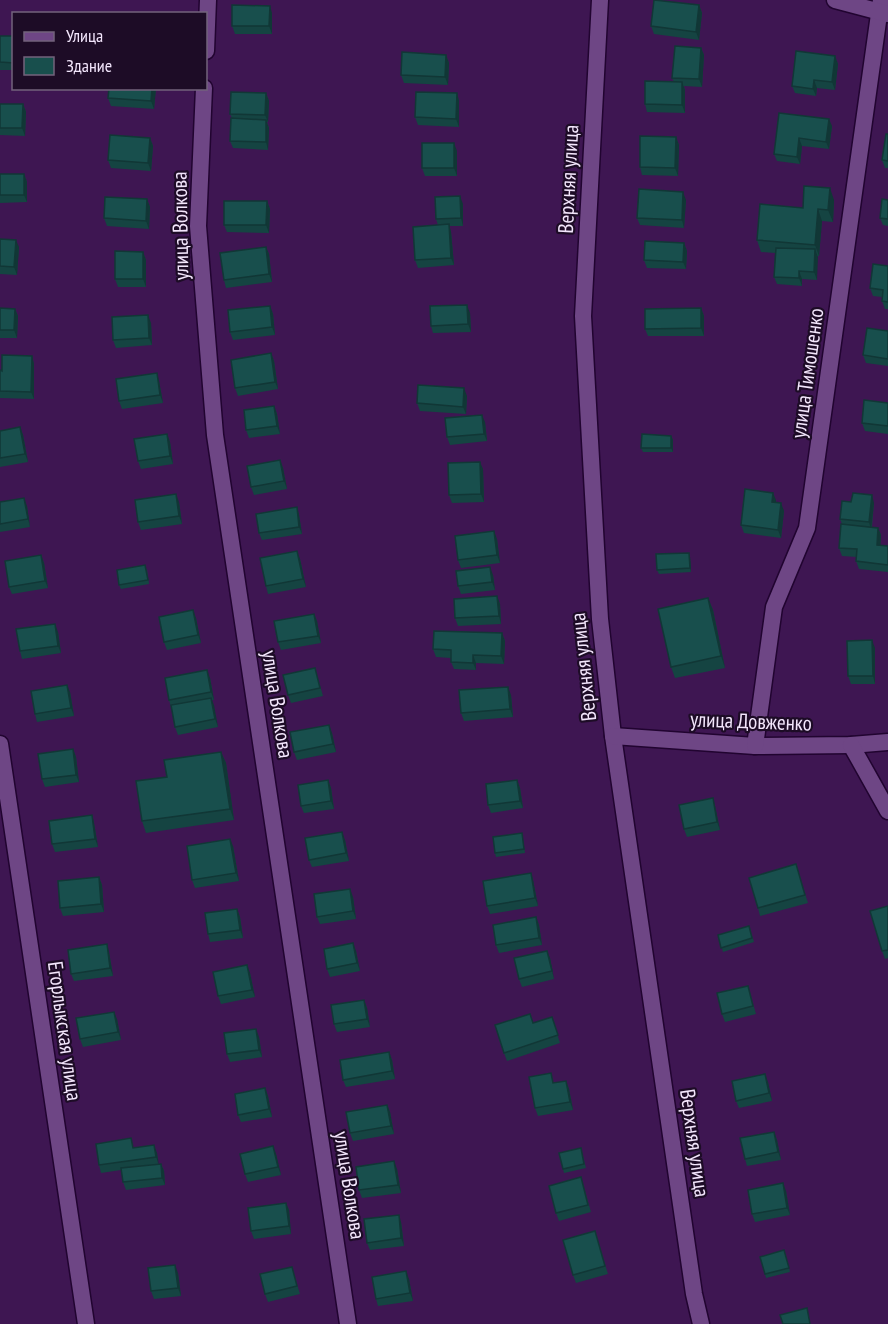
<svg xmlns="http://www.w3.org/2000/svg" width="888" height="1324" viewBox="0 0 888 1324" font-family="'PT Sans Narrow',sans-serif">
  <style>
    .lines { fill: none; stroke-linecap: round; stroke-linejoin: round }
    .minor-casing { stroke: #210430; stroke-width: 19 }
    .tertiary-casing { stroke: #210430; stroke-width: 19 }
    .minor { stroke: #6e4685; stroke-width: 16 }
    .tertiary { stroke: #6e4685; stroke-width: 16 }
    .wall { fill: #154442 }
    .shaded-wall { fill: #113736 }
    .building { fill: #184f4d; stroke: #113736; stroke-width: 1.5 }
    .labels { text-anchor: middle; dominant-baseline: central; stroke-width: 4.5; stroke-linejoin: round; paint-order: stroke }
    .street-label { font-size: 21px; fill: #f3e6fc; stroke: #1d0c26 }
  </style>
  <rect width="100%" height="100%" fill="#3e1652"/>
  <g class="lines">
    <defs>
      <g id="minor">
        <polyline points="600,0 583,316 600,619 613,736 694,1294 701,1324"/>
        <polyline points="206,51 208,0"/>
        <polyline points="204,88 198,226 215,435 348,1324"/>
        <polyline points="613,736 755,746 851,745 888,742"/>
        <polyline points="0,744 86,1324"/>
        <polyline points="851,745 888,811"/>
        <polyline points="755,746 774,607 807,528 881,0"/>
      </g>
      <polyline id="tertiary" points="835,0 888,14"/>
    </defs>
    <use href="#minor" class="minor-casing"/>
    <use href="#tertiary" class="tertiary-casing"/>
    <use href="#minor" class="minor"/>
    <use href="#tertiary" class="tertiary"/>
  </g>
  <g class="wall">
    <polygon points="699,5 702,13 699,40 654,34 651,26"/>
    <polygon points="272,13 272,34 235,34 232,26"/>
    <rect x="0" y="36" width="14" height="34"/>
    <polygon points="701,48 704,55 702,87 684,86 685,90 685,113 647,112 645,104 674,82 672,78"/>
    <polygon points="446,55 449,63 448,85 404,83 401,75"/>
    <polygon points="835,56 838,64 835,90 817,88 816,96 795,93 792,86"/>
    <polygon points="109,88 156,88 154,109 111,106 108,98"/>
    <polygon points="266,93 269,101 268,122 267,122 269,128 268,150 233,148 230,141 232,118 230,114"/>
    <polygon points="457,93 459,101 459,127 418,125 415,117"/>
    <polygon points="0,104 23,104 26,112 25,136 0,135"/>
    <polygon points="779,113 832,126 829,149 802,146 800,164 777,161 774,154"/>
    <polygon points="888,134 888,168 885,168 882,160"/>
    <polygon points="676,137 679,145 678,176 642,175 640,167"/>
    <polygon points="150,138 153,146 151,171 111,168 108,160"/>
    <polygon points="457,151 457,176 425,176 422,168"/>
    <polygon points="0,174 24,174 27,182 27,202 0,203"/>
    <polygon points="147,199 150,207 149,229 107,226 104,218"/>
    <polygon points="686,200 684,228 640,225 637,218"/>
    <polygon points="834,200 833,222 822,221 819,256 817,256 817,280 802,279 802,286 777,284 774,277 775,253 761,252 757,240 803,208"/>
    <polygon points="888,200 888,226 883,225 880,218"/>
    <polygon points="267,201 270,209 269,233 227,232 224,225"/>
    <polygon points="463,204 463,226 449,226 451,232 454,265 418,268 415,260 438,225 436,219"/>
    <polygon points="0,239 19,247 17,275 0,274"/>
    <polygon points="684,243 687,251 686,269 647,268 644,260"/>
    <polygon points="266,247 269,254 272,282 226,288 224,280"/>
    <polygon points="143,252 146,260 146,287 118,287 115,279"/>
    <polygon points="888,266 888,309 885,309 882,301 882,297 873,296 870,288"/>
    <polygon points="270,306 273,314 275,335 233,340 230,332"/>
    <polygon points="0,308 15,309 18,316 17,338 0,338"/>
    <polygon points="701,308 704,316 704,336 648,336 645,329"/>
    <polygon points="470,313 471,332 433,333 431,326"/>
    <polygon points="151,323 152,345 116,348 113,340"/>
    <polygon points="888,331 888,366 866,363 863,355"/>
    <polygon points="271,353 274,361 278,389 238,396 235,388"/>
    <polygon points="32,356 34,364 34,399 0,398 0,370 2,371"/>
    <polygon points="159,381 163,403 122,409 119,401"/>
    <polygon points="467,396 466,414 420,411 417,403"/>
    <polygon points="888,403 888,434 865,431 862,423"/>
    <polygon points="274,406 277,414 280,434 249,438 246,430"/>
    <polygon points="485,422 487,441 450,445 447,437"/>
    <polygon points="20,427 23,435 28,462 0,467 0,431"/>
    <polygon points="167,434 170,442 173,464 141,469 138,461"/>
    <polygon points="671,436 673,440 673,452 643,452 641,448"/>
    <polygon points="280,460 283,468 287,489 254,495 251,487"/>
    <polygon points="483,469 484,502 452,503 449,495"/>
    <polygon points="773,493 776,502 784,511 781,538 744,533 741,525"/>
    <polygon points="0,502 27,506 30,527 0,532"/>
    <polygon points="179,502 182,524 141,530 138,522"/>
    <polygon points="874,503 872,527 878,528 881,535 880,545 888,546 888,572 859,569 856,561 857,557 842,556 839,548 842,524 840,519"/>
    <polygon points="297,507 299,515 302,534 262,540 259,533"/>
    <polygon points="497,539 500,563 461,568 458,560"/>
    <polygon points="689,553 690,557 691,572 659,574 657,570"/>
    <polygon points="41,555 44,563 48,588 12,594 9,587"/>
    <polygon points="300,559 306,587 268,594 266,586"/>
    <polygon points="147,569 149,584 121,589 119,585"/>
    <polygon points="493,575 495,590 461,594 458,586"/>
    <polygon points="497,596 500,604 501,624 458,626 455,618"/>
    <polygon points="708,598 713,610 725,668 675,678 671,667"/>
    <polygon points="314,614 317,621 321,643 281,650 278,642"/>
    <polygon points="196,618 201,643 167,650 164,642"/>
    <polygon points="58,632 61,653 22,659 20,651"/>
    <polygon points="502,633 505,641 504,664 476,663 476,670 454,669 451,662 451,658 436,657 433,649"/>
    <polygon points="875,648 875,684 851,684 848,676"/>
    <polygon points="315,668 323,696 291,703 288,695"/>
    <polygon points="210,678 214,700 212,700 218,727 178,735 175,727 171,707 169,700"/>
    <polygon points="70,692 74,716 37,722 35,714"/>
    <polygon points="511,695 513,717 464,721 461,713"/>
    <polygon points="332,733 336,752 297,760 294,752"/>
    <polygon points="73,749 76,757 79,782 45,787 42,779"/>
    <polygon points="221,752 226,763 234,820 146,833 142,821"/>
    <polygon points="328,780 331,788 334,809 304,813 301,806"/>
    <polygon points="517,780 520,788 523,808 491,813 488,805"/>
    <polygon points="715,806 720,830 687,837 684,829"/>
    <polygon points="92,815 94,823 98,847 55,852 52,844"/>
    <polygon points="522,833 525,853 496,857 495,853"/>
    <polygon points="345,840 349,861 312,867 309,860"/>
    <polygon points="233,846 239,881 195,888 192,880"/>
    <polygon points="796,864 808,903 760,916 758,908"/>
    <polygon points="531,873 533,880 538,906 490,914 487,906"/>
    <polygon points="99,877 102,885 104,912 63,916 60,908"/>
    <polygon points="353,897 356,919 320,924 317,917"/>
    <polygon points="888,906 888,958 885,959 882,951"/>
    <polygon points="237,909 240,917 243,938 210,942 208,934"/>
    <polygon points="536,917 539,925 542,945 499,953 496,945"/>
    <polygon points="749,926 754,942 723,952 718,935"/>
    <polygon points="356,951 360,971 330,977 327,969"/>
    <polygon points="109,952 113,976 74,981 71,974"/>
    <polygon points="550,958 554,979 522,987 519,979"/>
    <polygon points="250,973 255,997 221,1004 218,996"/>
    <polygon points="748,986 756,1014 725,1022 722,1014"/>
    <polygon points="364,1000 367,1008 370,1027 337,1032 334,1024"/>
    <polygon points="552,1017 560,1043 507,1061 504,1053 533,1023"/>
    <polygon points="117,1019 121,1040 83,1047 80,1039"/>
    <polygon points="259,1037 262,1057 230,1062 227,1054"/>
    <polygon points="389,1052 392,1060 395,1079 346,1087 343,1080"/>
    <polygon points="566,1081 569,1089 573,1110 538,1116 535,1108 554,1083"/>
    <polygon points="768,1082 772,1101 739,1108 736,1101"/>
    <polygon points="265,1088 268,1096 272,1117 241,1122 238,1115"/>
    <polygon points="387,1105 390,1112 394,1134 353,1141 350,1133"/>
    <polygon points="774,1132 777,1140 781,1160 747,1166 745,1159"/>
    <polygon points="134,1148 157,1153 158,1164 161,1164 164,1171 165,1185 126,1190 123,1182 121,1170 101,1173 99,1165"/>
    <polygon points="581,1148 586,1168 564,1173 563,1169"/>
    <polygon points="276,1154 281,1175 248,1182 245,1174"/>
    <polygon points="397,1169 401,1193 362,1198 359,1190"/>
    <polygon points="581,1177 591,1212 559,1221 556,1213"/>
    <polygon points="786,1191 790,1215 755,1222 752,1214"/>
    <polygon points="286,1203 289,1210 291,1234 254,1239 251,1231"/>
    <polygon points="401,1222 404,1246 370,1250 367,1243"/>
    <polygon points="595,1231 608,1274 576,1283 573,1275"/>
    <polygon points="784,1250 790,1272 766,1278 765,1274"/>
    <polygon points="292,1267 300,1294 268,1302 265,1294"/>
    <polygon points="178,1273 181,1296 154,1299 151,1291"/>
    <polygon points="409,1279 413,1301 378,1306 376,1299"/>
  </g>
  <g class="shaded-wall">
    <polygon points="699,5 702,13 699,40 696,32"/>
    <polygon points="270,6 272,13 272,34 269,26"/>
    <polygon points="701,48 704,55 702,87 699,79"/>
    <polygon points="446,55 449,63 448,85 445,77"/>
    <polygon points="835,56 838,64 835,90 832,82"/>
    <polygon points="814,80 817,88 816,96 813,89"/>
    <polygon points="682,82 685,90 685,113 682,105"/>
    <polygon points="152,88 156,88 154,109 151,101"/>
    <polygon points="266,93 269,101 268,122 265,115"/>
    <polygon points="457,93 459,101 459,127 456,119"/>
    <polygon points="23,104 26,112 25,136 22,128"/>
    <polygon points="829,119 832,126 829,149 826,142"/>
    <polygon points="266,120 269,128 268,150 266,142"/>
    <polygon points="676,137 679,145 678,176 675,168"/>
    <polygon points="150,138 153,146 151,171 148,163"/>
    <polygon points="799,138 802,146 800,164 797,157"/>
    <polygon points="454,143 457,151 457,176 454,168"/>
    <polygon points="24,174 27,182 27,202 24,195"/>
    <polygon points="830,188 834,200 833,222 828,210"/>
    <polygon points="683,192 686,200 684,228 682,220"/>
    <polygon points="460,196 463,204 463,226 461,218"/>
    <polygon points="147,199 150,207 149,229 146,221"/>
    <polygon points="267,201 270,209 269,233 266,225"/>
    <polygon points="818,209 822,221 819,256 815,245"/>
    <polygon points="449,224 451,232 454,265 451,258"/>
    <polygon points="16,240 19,247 17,275 14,267"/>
    <polygon points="684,243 687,251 686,269 683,262"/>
    <polygon points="266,247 269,254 272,282 269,274"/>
    <polygon points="815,249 818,257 817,280 814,272"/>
    <polygon points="143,252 146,260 146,287 143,279"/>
    <polygon points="799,271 802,279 802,286 799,278"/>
    <polygon points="467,305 470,313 471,332 468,324"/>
    <polygon points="270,306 273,314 275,335 272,327"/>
    <polygon points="701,308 704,316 704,336 701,328"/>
    <polygon points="15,309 18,316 17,338 14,330"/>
    <polygon points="148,315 151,323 152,345 149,338"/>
    <polygon points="271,353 274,361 278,389 275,382"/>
    <polygon points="32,356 34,364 34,399 31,392"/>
    <polygon points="157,373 159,381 163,403 160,395"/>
    <polygon points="464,388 467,396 466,414 463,407"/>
    <polygon points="274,406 277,414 280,434 277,426"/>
    <polygon points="482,415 485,422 487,441 484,434"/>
    <polygon points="20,427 23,435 28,462 25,454"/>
    <polygon points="167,434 170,442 173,464 170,456"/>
    <polygon points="671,436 673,440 673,452 671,448"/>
    <polygon points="280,460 283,468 287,489 284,481"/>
    <polygon points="480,462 483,469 484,502 481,494"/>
    <polygon points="773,493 776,500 775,510 772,502"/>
    <polygon points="176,494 179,502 182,524 179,516"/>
    <polygon points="872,495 874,503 871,530 869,522"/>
    <polygon points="24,498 27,506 30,527 28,519"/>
    <polygon points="781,503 784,511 781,538 778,530"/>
    <polygon points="297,507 299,515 302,534 299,527"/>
    <polygon points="878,528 881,535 880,553 877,545"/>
    <polygon points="494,531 497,539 500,563 497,555"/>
    <polygon points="297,551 300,559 306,587 303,579"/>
    <polygon points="689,553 690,557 691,572 690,568"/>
    <polygon points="41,555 44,563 48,588 45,581"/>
    <polygon points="490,567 493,575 495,590 492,582"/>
    <polygon points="497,596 500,604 501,624 499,616"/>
    <polygon points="708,598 713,610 725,668 721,656"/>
    <polygon points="193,610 196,618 201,643 198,635"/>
    <polygon points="314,614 317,621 321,643 318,636"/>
    <polygon points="55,624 58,632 61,653 58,646"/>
    <polygon points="502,633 505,641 504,664 501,656"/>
    <polygon points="872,640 875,648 875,684 873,676"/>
    <polygon points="473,655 476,663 476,670 473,663"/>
    <polygon points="207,670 210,678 214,700 211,692"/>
    <polygon points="67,685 70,692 74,716 71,708"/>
    <polygon points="508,687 511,695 513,717 510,709"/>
    <polygon points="211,698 214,705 218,727 215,719"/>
    <polygon points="329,725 332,733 336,752 333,744"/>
    <polygon points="73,749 76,757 79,782 76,775"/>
    <polygon points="221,752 226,763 234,820 230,809"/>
    <polygon points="328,780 331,788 334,809 331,801"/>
    <polygon points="517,780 520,788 523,808 520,801"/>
    <polygon points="713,798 715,806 720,830 717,822"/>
    <polygon points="92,815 94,823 98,847 95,839"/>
    <polygon points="342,832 345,840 349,861 346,853"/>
    <polygon points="230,839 233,846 239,881 236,873"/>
    <polygon points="531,873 533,880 538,906 535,898"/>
    <polygon points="99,877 102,885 104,912 101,904"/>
    <polygon points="350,889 353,897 356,919 353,911"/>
    <polygon points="237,909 240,917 243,938 240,930"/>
    <polygon points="536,917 539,925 542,945 539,938"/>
    <polygon points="353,943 356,951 360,971 357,963"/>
    <polygon points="107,944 109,952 113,976 110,968"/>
    <polygon points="547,951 550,958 554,979"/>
    <polygon points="247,965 250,973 255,997 252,990"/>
    <polygon points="364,1000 367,1008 370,1027 367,1019"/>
    <polygon points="114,1012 117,1019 121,1040 118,1032"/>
    <polygon points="256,1029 259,1037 262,1057 259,1050"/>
    <polygon points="389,1052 392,1060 395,1079 392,1071"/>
    <polygon points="765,1074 768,1082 772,1101 769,1093"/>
    <polygon points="566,1081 569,1089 573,1110 570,1102"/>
    <polygon points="265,1088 268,1096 272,1117 269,1109"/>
    <polygon points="387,1105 390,1112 394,1134 391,1126"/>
    <polygon points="774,1132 777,1140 781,1160 778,1152"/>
    <polygon points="154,1145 157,1153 159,1165 156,1157"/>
    <polygon points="273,1146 276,1154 281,1175 278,1167"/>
    <polygon points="394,1161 397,1169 401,1193 398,1185"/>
    <polygon points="161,1164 164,1171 165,1185 162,1178"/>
    <polygon points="783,1183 786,1191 790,1215 787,1208"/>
    <polygon points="286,1203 289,1210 291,1234 289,1226"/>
    <polygon points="399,1215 401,1222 404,1246 401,1238"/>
    <polygon points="175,1265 178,1273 181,1296 178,1288"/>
    <polygon points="406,1271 409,1279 413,1301 410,1293"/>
  </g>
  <g class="building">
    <polygon points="654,0 699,5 696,32 651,26"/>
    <polygon points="232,5 270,6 269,26 232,26"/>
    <polygon points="0,36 14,36 14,63 0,62"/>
    <polygon points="675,46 701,48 699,79 672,78"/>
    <polygon points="796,51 835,56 832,82 814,80 813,89 792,86"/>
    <polygon points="402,52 446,55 445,77 401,75"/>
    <polygon points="645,81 682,82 682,105 645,104"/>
    <polygon points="109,88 152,88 151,101 108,98"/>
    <polygon points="231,92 266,93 265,115 230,114"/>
    <polygon points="416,92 457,93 456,119 415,117"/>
    <polygon points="0,104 23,104 22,128 0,128"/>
    <polygon points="779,113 829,119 826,142 799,138 797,157 774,154"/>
    <polygon points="231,118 266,120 266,142 230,141"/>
    <polygon points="886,134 888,134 888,161 882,160"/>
    <polygon points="110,135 150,138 148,163 108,160"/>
    <polygon points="640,136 676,137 675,168 640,167"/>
    <rect x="422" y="143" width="32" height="25"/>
    <rect x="0" y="174" width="24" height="21"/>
    <polygon points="804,186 830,188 828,210 818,209 815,245 757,240 760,204 803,208"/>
    <polygon points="639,189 683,192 682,220 637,218"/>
    <polygon points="460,196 461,218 436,219 435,197"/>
    <polygon points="105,197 147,199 146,221 104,218"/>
    <polygon points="882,199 888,200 888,219 880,218"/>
    <polygon points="224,201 267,201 266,225 224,225"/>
    <polygon points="449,224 451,258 415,260 413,227"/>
    <polygon points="0,239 16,240 14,267 0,266"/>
    <polygon points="645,241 684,243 683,262 644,260"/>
    <polygon points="266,247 269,274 224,280 220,253"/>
    <polygon points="776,248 815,249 814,272 799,271 799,278 774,277"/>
    <polygon points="115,251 143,252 143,279 115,279"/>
    <polygon points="873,264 888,266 888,302 882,301 883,290 870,288"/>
    <polygon points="467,305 468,324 431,326 430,306"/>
    <polygon points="270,306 272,327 230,332 228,310"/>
    <polygon points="0,308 15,309 14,330 0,330"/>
    <polygon points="701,308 701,328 645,329 645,309"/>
    <polygon points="148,315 149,338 113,340 112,317"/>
    <polygon points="867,328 888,331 888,359 863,355"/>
    <polygon points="271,353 275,382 235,388 231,360"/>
    <polygon points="2,355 32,356 31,392 0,391 0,370 2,371"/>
    <polygon points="157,373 160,395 119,401 116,379"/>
    <polygon points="418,385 464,388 463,407 417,403"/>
    <polygon points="864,400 888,403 888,426 862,423"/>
    <polygon points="274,406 277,426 246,430 244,410"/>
    <polygon points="482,415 484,434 447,437 445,418"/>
    <polygon points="20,427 25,454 0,458 0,431"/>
    <polygon points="167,434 170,456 138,461 134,439"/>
    <polygon points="642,434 671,436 671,448 641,448"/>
    <polygon points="280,460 284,481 251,487 247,466"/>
    <polygon points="480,462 481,494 449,495 448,463"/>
    <polygon points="745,489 773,493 772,502 781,503 778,530 741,525"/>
    <polygon points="853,493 872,495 869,522 840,519 842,501 851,502"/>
    <polygon points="176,494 179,516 138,522 135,500"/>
    <polygon points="24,498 28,519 0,524 0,502"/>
    <polygon points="297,507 299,527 259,533 256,514"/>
    <polygon points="841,524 878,528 877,545 888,546 888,565 856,561 857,549 839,548"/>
    <polygon points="494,531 497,555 458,560 455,536"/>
    <polygon points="297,551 303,579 266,586 260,558"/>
    <polygon points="689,553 690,568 657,570 656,554"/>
    <polygon points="41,555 45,581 9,587 5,561"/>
    <polygon points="145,565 148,580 119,585 117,570"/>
    <polygon points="490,567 492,582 458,586 456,571"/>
    <polygon points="497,596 499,616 455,618 454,599"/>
    <polygon points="708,598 721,656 671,667 658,609"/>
    <polygon points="193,610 198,635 164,642 159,617"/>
    <polygon points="314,614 318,636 278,642 274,621"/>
    <polygon points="55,624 58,646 20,651 16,629"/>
    <polygon points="434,631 502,633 501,656 473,655 473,663 451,662 451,650 433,649"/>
    <polygon points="872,640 873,676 848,676 847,641"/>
    <polygon points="315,668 320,688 288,695 283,675"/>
    <polygon points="207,670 211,692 169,700 165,678"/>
    <polygon points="67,685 71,708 35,714 31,691"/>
    <polygon points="508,687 510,709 461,713 459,690"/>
    <polygon points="211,698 215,719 175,727 171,705"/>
    <polygon points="329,725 333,744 294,752 290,732"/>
    <polygon points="73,749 76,775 42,779 38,754"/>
    <polygon points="221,752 230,809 142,821 136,781 167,777 164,760"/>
    <polygon points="328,780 331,801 301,806 298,785"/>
    <polygon points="517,780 520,801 488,805 486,784"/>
    <polygon points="713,798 717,822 684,829 679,805"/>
    <polygon points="92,815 95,839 52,844 49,821"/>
    <polygon points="342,832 346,853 309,860 305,838"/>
    <polygon points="522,833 524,849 495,853 493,837"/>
    <polygon points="230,839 236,873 192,880 187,846"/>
    <polygon points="796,864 805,895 758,908 749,878"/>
    <polygon points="531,873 535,898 487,906 483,881"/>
    <polygon points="99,877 101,904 60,908 58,881"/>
    <polygon points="350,889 353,911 317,917 314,894"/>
    <polygon points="888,906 888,950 882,951 870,911"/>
    <polygon points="237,909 240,930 208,934 205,913"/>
    <polygon points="536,917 539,938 496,945 493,925"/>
    <polygon points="749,926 752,938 721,948 718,935"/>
    <polygon points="353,943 357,963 327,969 324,949"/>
    <polygon points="107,944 110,968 71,974 68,950"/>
    <polygon points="547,951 552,971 519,979 514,958"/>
    <polygon points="247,965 252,990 218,996 213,972"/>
    <polygon points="748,986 753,1006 722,1014 717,993"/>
    <polygon points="364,1000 367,1019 334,1024 331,1005"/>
    <polygon points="114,1012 118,1032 80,1039 76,1018"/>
    <polygon points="530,1014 533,1023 552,1017 558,1035 504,1053 495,1025"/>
    <polygon points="256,1029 259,1050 227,1054 224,1033"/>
    <polygon points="389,1052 392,1071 343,1080 340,1060"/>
    <polygon points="551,1073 553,1083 566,1081 570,1102 535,1108 529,1077"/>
    <polygon points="765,1074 769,1093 736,1101 732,1081"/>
    <polygon points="265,1088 269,1109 238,1115 235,1094"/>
    <polygon points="387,1105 391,1126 350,1133 346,1112"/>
    <polygon points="774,1132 778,1152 745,1159 740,1138"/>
    <polygon points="131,1138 133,1148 154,1145 156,1157 99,1165 96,1144"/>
    <polygon points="273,1146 278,1167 245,1174 240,1154"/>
    <polygon points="581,1148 584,1164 563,1169 559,1153"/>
    <polygon points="394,1161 398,1185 359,1190 356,1167"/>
    <polygon points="161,1164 162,1178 123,1182 121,1168"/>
    <polygon points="581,1177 588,1205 556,1213 549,1186"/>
    <polygon points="783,1183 787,1208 752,1214 748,1190"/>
    <polygon points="286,1203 289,1226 251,1231 248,1208"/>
    <polygon points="399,1215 401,1238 367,1243 364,1219"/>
    <polygon points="595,1231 605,1266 573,1275 563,1240"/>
    <polygon points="784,1250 789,1268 765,1274 760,1257"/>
    <polygon points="175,1265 178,1288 151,1291 148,1268"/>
    <polygon points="292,1267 297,1286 265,1294 260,1274"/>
    <polygon points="406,1271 410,1293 376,1299 372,1277"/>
    <polygon points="807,1308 810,1324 783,1324 780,1315"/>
  </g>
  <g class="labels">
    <g class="street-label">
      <text transform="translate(568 179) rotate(-87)">Верхняя улица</text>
      <text transform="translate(180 226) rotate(-91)">улица Волкова</text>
      <text transform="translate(807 373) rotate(-82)">улица Тимошенко</text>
      <text transform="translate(583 667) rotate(-96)">Верхняя улица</text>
      <text transform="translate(278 704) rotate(81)">улица Волкова</text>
      <text transform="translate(751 721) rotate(2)">улица Довженко</text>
      <text transform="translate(65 1031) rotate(82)">Егорлыкская улица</text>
      <text transform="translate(695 1143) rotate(82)">Верхняя улица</text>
      <text transform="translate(350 1185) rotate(81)">улица Волкова</text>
    </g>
  </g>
  <rect x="12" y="12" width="195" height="78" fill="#1d0c26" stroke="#73637c" stroke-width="1.5"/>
  <rect x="24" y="32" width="30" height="9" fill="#6e4685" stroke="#73637c" stroke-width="1.5"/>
  <text x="66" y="42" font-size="18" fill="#f3e6fc">Улица</text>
  <rect x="24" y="57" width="30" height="18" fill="#184f4d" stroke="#73637c" stroke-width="1.5"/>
  <text x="66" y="72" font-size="18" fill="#f3e6fc">Здание</text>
</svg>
